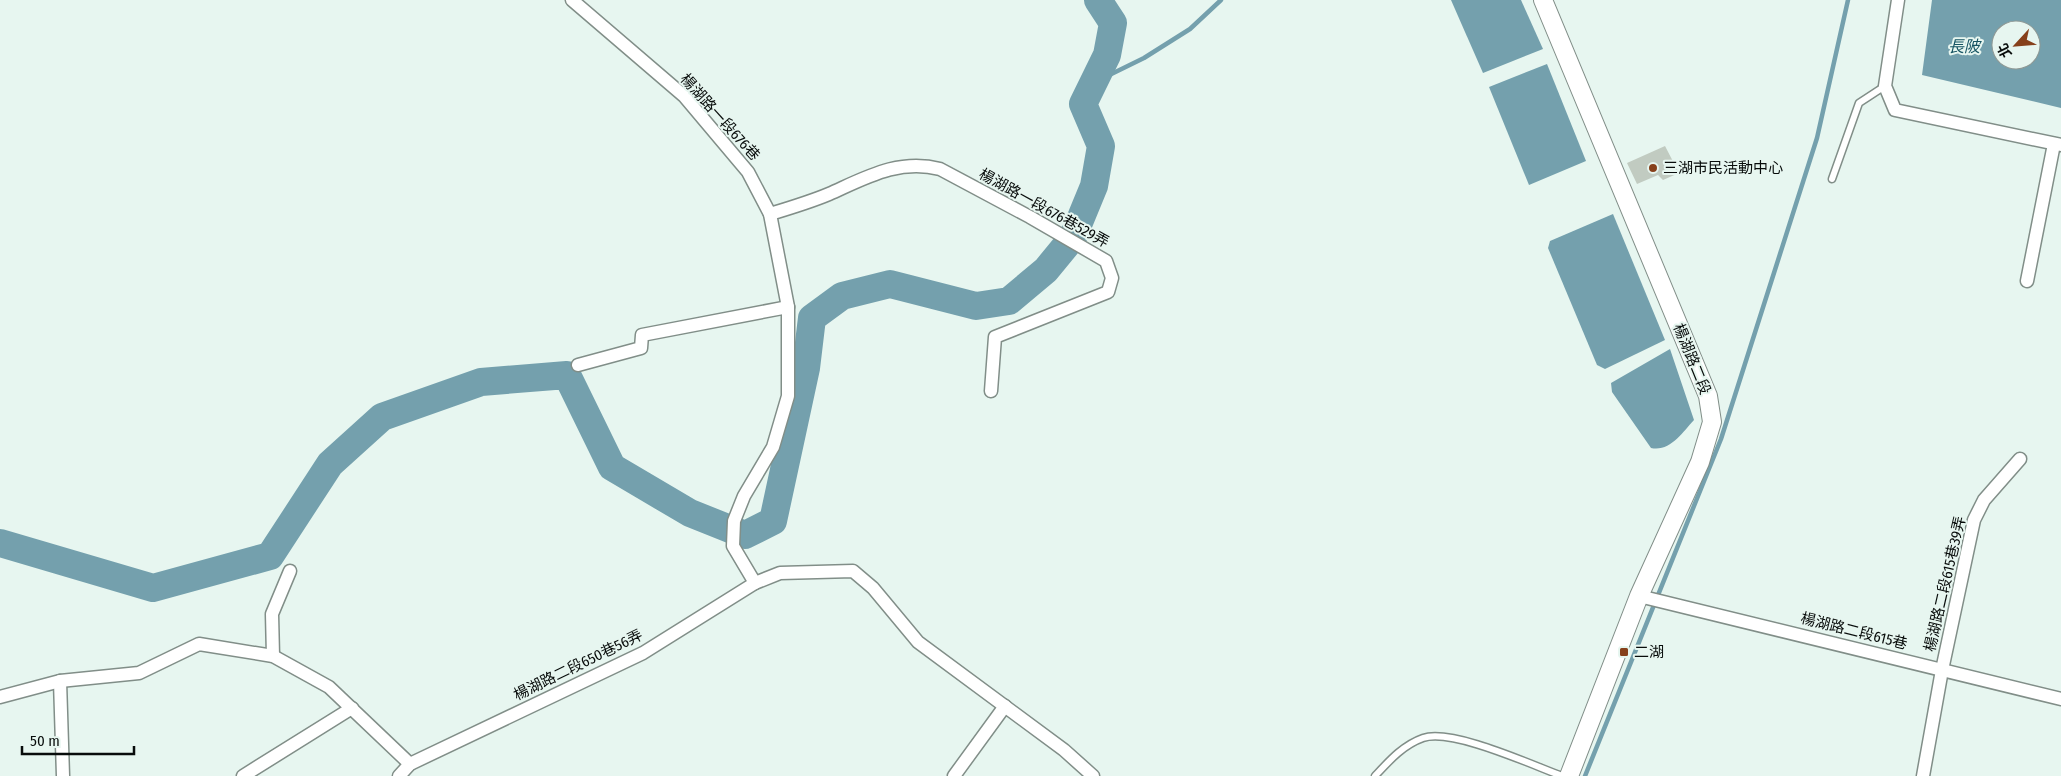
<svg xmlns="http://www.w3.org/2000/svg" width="2061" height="776" viewBox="0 0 2061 776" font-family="'Fira Sans Condensed','Noto Sans TC',sans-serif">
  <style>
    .water { fill: #74a0ad; fill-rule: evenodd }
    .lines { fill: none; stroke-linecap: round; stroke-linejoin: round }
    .stream { stroke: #74a0ad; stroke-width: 4.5 }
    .river { stroke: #74a0ad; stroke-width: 28 }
    .building { fill: #c1cbc1 }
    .lane-casing { stroke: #818e88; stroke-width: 9 }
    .street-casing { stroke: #818e88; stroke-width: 15 }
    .secondary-casing { stroke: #818e88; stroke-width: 20 }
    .lane { stroke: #fff; stroke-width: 6 }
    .street { stroke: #fff; stroke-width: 12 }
    .secondary { stroke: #fff; stroke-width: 18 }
    .poi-dot { fill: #86401b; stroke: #e7f6f0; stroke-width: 2 }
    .labels { text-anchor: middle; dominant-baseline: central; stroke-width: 4; stroke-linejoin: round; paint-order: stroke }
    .street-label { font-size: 15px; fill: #080c0b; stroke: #e7f6f0 }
    .poi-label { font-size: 15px; fill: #080c0b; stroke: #e7f6f0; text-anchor: start }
    .water-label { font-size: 16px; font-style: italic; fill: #155362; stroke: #e7f6f0 }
  </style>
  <rect width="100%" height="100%" fill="#e7f6f0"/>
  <g class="water">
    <polygon points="1451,0 1521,0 1543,49 1483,73"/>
    <path d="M1932,0H2061V108L1922,75ZM2001,30H2031V60H2001Z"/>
    <polygon points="1547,64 1586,161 1529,185 1489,87"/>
    <polygon points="1613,214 1665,340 1605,369 1597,365 1548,248 1550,241"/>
    <path d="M1670,349L1694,420C1682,433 1670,452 1651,448L1612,392L1611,383Z"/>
  </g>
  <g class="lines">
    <g class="stream">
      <polyline points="1093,83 1144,58 1190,29 1221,0"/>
      <polyline points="1585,776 1721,439 1817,138 1848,0"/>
    </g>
    <polyline class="river" points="0,543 153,588 270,556 330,464 382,417 481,382 567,375 612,467 690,513 745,535 773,521 806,368 812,318 842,296 890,284 976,306 1009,301 1046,270 1073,237 1094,186 1101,146 1083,104 1107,55 1113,23 1098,0"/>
  </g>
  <polygon class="building" points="1665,146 1679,173 1663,180 1658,175 1637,184 1627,163"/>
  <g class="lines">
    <defs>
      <g id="lane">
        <polyline points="1832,179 1859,103 1885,86"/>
        <path d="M1375,776C1389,761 1403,745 1423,738C1452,728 1532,765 1562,776"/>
      </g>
      <g id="street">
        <polyline points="572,0 684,96 748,172 770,214 788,307 788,396 773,447 744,496 734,521 733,546 755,583 780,573 853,571 873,588 918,642 1064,750 1093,776"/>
        <polyline points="1898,0 1885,86 1895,110 2061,145"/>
        <path d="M770,214C790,208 810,202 829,194C865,178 899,158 940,169L1030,217L1106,261L1112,278L1108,292L995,337L991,391"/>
        <polyline points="2027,281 2054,144"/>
        <polyline points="578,365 641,348 642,335 788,307"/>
        <polyline points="1639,596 2061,699"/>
        <polyline points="273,656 272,614 290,571"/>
        <polyline points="60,681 63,776"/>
        <polyline points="0,697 60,681 139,673 199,644 273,656 329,687 410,764"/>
        <polyline points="243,776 352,708"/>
        <polyline points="399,776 410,764 643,653 755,583"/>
        <polyline points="954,776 1005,706"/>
        <polyline points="1923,776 1942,670 1974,520 1984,500 2020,459"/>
      </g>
      <polyline id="secondary" points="1543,0 1708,396 1712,422 1700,462 1639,596 1569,776"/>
    </defs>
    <use href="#lane" class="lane-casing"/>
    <use href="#street" class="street-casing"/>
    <use href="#secondary" class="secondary-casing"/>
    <use href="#lane" class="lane"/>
    <use href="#street" class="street"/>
    <use href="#secondary" class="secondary"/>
  </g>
  <g class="poi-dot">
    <circle cx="1653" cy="168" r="5"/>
    <rect x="1619" y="647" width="10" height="10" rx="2.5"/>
  </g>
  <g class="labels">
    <g class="street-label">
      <text transform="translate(720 117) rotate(48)">楊湖路一段676巷</text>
      <text transform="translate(1044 208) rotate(29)">楊湖路一段676巷529弄</text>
      <text transform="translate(1692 359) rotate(68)">楊湖路二段</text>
      <text transform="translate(1945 584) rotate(-77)">楊湖路二段615巷39弄</text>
      <text transform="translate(1854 631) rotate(14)">楊湖路二段615巷</text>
      <text transform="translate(578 665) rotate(-26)">楊湖路二段650巷56弄</text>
    </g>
    <g class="poi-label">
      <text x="1663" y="168">三湖市民活動中心</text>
      <text x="1634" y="652">二湖</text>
    </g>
    <g class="water-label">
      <text x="1964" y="46">長陂</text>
    </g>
  </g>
  <g transform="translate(2016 45) rotate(244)"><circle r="24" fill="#e7f6f0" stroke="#8e9894"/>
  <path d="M0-4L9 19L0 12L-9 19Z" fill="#86401b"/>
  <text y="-8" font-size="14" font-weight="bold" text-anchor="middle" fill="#080c0b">北</text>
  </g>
  <path d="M22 746v8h112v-8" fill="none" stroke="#080c0b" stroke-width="2.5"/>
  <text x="30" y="746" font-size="15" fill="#080c0b" stroke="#e7f6f0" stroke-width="4" paint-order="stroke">50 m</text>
</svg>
